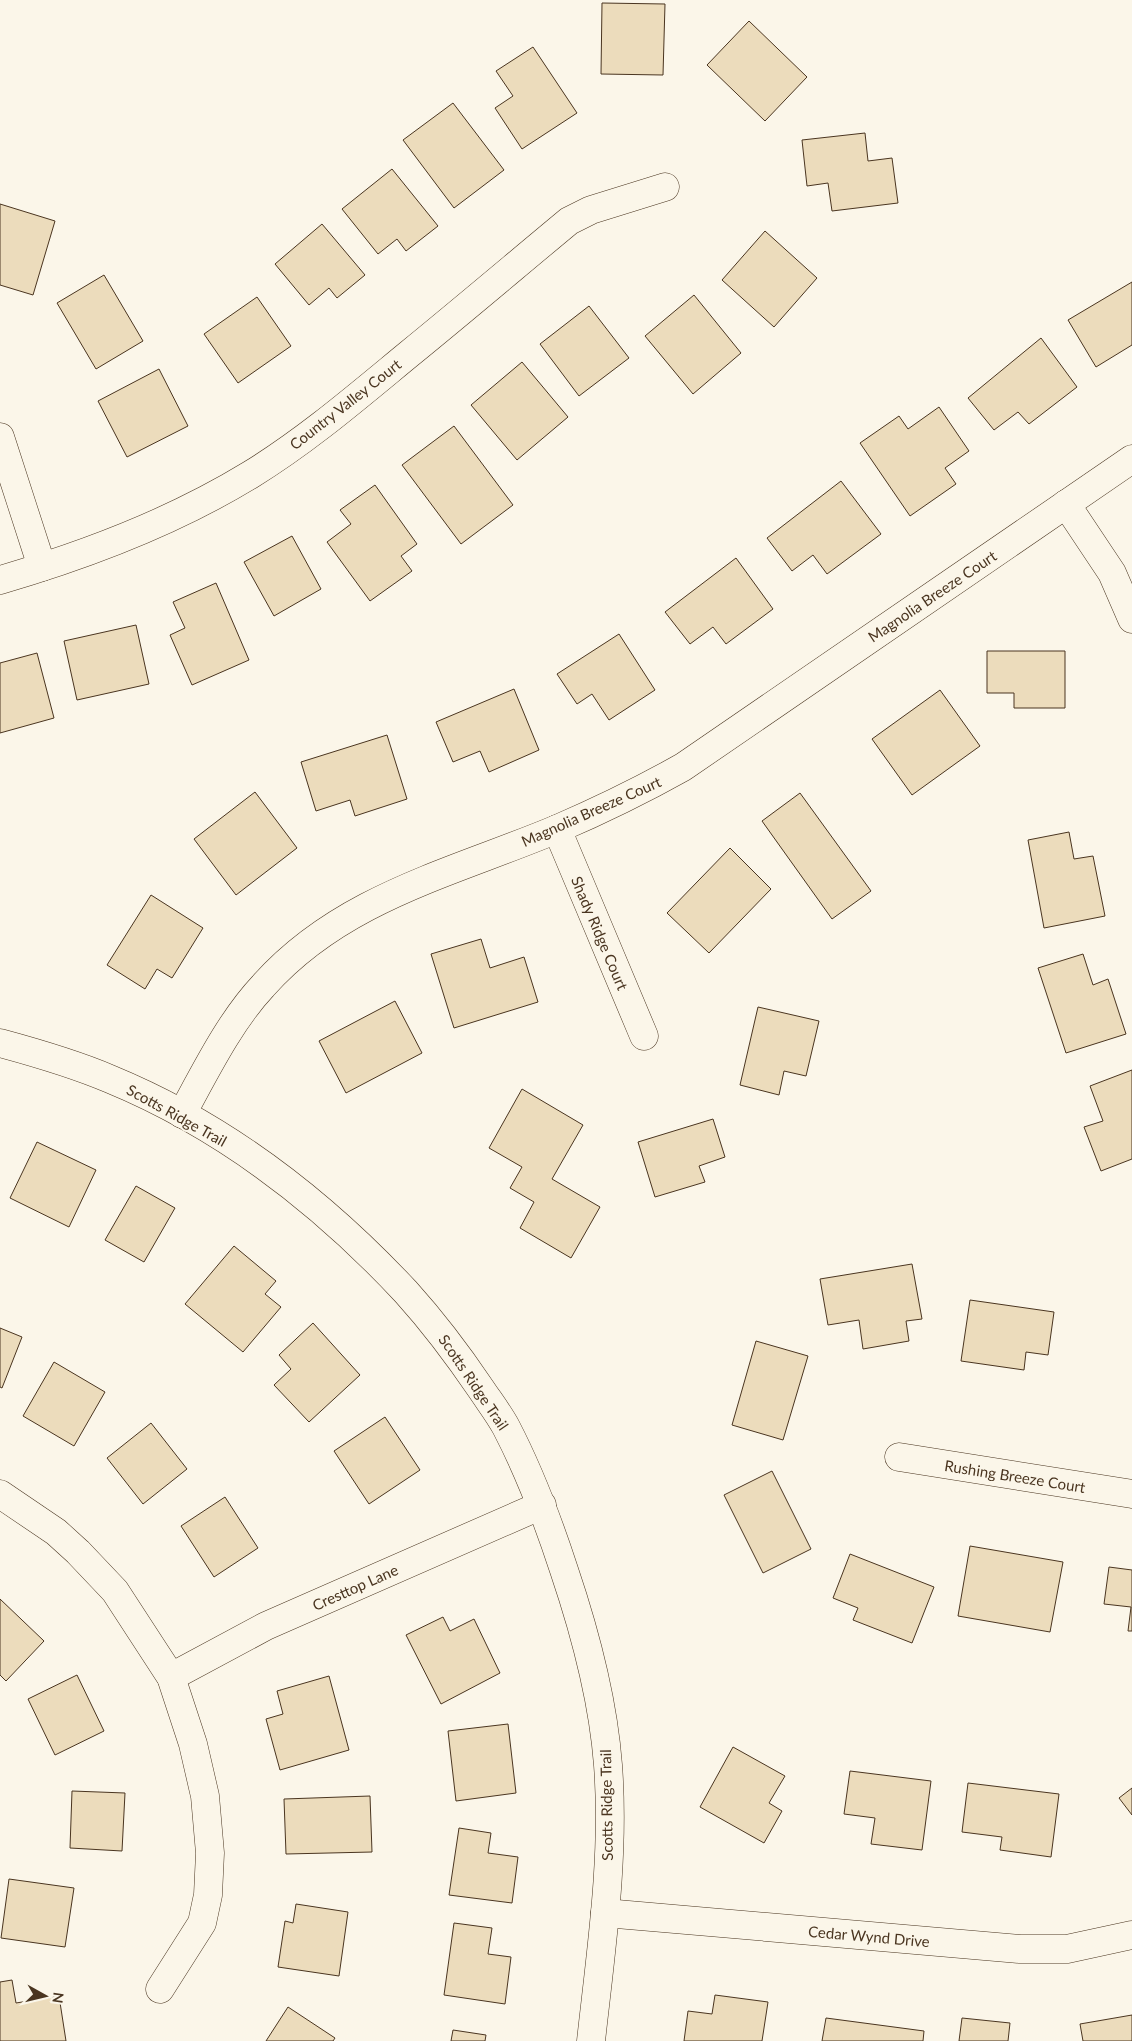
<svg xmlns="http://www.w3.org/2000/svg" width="1132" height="2041" viewBox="0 0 1132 2041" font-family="Lato,sans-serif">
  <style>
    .building { fill: #ecdcbc; stroke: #4a3520 }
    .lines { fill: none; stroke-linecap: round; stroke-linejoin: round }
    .minor-casing { stroke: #4a3520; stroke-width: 29 }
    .minor { stroke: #fbf6e9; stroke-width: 28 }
    .labels { text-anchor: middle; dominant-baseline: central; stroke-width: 4; stroke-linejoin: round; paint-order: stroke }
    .street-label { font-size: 15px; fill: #4a3520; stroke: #fbf6e9 }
  </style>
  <rect width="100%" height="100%" fill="#fbf6e9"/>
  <g class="building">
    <polygon points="602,3 665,4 663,75 601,74"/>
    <polygon points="749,21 807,77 765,121 707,65"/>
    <polygon points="533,47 577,113 522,149 495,108 513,96 496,71"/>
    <polygon points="453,103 504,170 454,208 403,140"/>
    <polygon points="865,133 868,161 892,158 898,203 832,211 828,183 807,186 802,140"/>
    <polygon points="392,169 438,226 406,251 397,239 378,254 342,209"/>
    <polygon points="0,204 55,221 33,295 0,285"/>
    <polygon points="322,224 365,275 337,298 329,288 309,305 275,264"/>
    <polygon points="765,231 817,278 774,327 722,280"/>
    <polygon points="104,275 143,341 96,369 57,303"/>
    <polygon points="1132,282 1132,345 1096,367 1068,320"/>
    <polygon points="694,295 741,353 693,394 645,336"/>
    <polygon points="257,297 291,346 238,383 204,334"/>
    <polygon points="589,306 629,358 579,396 540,344"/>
    <polygon points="1041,338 1077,387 1029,424 1018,412 994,430 968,398"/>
    <polygon points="522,362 568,417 517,460 471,405"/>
    <polygon points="159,369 188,426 127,457 98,401"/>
    <polygon points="939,407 969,451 945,468 956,484 910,516 860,443 899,416 908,429"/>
    <polygon points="454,426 513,505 461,544 402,465"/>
    <polygon points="841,481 881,534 827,574 813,555 792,571 767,538"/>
    <polygon points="375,485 417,544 401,556 412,571 370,601 327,542 351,524 340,510"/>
    <polygon points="292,536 321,589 274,616 244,562"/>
    <polygon points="736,558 773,609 726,644 713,627 690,644 665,612"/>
    <polygon points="216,583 249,660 192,685 170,635 185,628 173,602"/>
    <polygon points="136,625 149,684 77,700 64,641"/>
    <polygon points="619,634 655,690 609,720 592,694 577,704 557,674"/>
    <polygon points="987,651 1065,651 1065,708 1014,708 1014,693 987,693"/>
    <polygon points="37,653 54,718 0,733 0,663"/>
    <polygon points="514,689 539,750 489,772 480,751 453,762 436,722"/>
    <polygon points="940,690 980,746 912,795 872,739"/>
    <polygon points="387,735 407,799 355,816 350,800 316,811 301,762"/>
    <polygon points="255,792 297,848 236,895 194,839"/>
    <polygon points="800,793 871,891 832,919 762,821"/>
    <polygon points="1069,832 1074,859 1093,856 1105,916 1044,928 1028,840"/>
    <polygon points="730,848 771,889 709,953 667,913"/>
    <polygon points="151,895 203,928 172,978 157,969 145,989 107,965"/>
    <polygon points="481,939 490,968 524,957 538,1002 454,1028 431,954"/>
    <polygon points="1083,954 1093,985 1108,979 1126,1034 1066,1053 1038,968"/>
    <polygon points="395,1001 422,1053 346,1093 319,1041"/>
    <polygon points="758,1007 819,1021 806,1076 784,1071 779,1095 740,1085"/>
    <polygon points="1132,1070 1132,1159 1101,1171 1084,1127 1103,1121 1090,1086"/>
    <polygon points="522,1089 583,1125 552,1179 600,1207 571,1258 520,1228 534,1202 510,1188 522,1167 489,1148"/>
    <polygon points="713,1119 725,1157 699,1166 705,1182 655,1197 638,1142"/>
    <polygon points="37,1142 96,1170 69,1227 10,1198"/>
    <polygon points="136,1186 175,1208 144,1262 105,1240"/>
    <polygon points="234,1246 276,1281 265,1294 281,1307 243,1352 185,1304"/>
    <polygon points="912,1264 922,1319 906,1321 909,1341 863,1349 859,1320 828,1325 820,1279"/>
    <polygon points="970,1300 1054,1312 1048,1355 1026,1352 1024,1370 961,1361"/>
    <polygon points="313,1323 360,1375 309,1422 274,1385 291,1369 279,1355"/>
    <polygon points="0,1328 22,1337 2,1388 0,1387"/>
    <polygon points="756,1341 808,1356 783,1440 732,1425"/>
    <polygon points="54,1362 105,1392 74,1446 23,1416"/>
    <polygon points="385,1417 420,1470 369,1504 334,1451"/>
    <polygon points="151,1423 187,1469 143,1504 107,1458"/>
    <polygon points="772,1471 811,1549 763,1573 724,1495"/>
    <polygon points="225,1497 258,1548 214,1577 181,1526"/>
    <polygon points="970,1546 1063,1562 1050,1632 958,1616"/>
    <polygon points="850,1554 934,1587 912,1643 853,1620 858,1608 833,1598"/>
    <polygon points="1109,1567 1132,1570 1132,1631 1128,1631 1131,1607 1104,1604"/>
    <polygon points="0,1599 44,1641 6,1681 0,1675"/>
    <polygon points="443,1617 450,1631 474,1619 500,1673 441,1704 406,1635"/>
    <polygon points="77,1675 104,1731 55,1755 28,1699"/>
    <polygon points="329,1676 349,1750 280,1770 266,1719 283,1714 277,1691"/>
    <polygon points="508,1724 516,1793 456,1801 448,1731"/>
    <polygon points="733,1747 785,1776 769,1803 782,1811 764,1843 700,1807"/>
    <polygon points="850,1771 931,1781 922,1850 871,1844 875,1818 844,1814"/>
    <polygon points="968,1783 1059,1794 1051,1857 1000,1850 1002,1837 962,1832"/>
    <polygon points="1132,1788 1132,1815 1119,1798"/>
    <polygon points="72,1791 125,1793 122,1851 70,1848"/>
    <polygon points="370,1796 372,1852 286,1854 284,1799"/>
    <polygon points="459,1828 491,1833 488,1853 518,1857 512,1903 449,1895"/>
    <polygon points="9,1879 74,1888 65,1947 1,1938"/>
    <polygon points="296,1904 348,1912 339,1976 278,1967 285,1921 293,1923"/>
    <polygon points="454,1923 492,1928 488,1954 511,1957 505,2004 444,1995"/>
    <polygon points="12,1980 16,2003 59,1996 66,2041 0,2041 0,1982"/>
    <polygon points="715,1995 768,2002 762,2041 684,2041 688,2011 712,2014"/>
    <polygon points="288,2007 335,2038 333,2041 266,2041"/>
    <polygon points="1132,2015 1132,2041 1083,2041 1080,2024"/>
    <polygon points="826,2018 924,2031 923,2041 822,2041"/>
    <polygon points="962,2018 1010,2023 1008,2041 959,2041"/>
    <polygon points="453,2030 486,2035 485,2041 451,2041"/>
  </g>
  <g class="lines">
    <defs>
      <g id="minor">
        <polyline points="0,437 42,567"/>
        <polyline points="1066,504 1112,573 1132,619"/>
        <path d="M0,580C86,555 173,522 250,475C307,440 358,396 409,354C463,310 516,265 569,221L591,210L665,187"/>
        <polyline points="557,829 644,1036"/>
        <path d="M0,1043C37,1053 75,1064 110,1079C224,1126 323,1203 406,1292C434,1323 458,1355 481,1389C489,1401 499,1414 506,1427C530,1473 548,1521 564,1570C585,1632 603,1699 608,1765C615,1857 601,1950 591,2041"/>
        <path d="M182,1114C205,1072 230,1021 263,986C341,898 452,873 557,829C601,810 642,790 683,767L1132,459"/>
        <polyline points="899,1457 1132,1494"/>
        <polyline points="0,1494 56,1532 78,1552 115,1591 171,1677 193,1744 205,1796 210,1853 208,1895 202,1923 160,1989"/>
        <polyline points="171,1677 266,1626 542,1505"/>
        <polyline points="605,1913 1020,1949 1067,1949 1132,1935"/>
      </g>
    </defs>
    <use href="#minor" class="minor-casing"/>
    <use href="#minor" class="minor"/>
  </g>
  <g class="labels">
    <g class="street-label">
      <text transform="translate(345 404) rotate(-38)">Country Valley Court</text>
      <text transform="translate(932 596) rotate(-34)">Magnolia Breeze Court</text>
      <text transform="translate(591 811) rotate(-24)">Magnolia Breeze Court</text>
      <text transform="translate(600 933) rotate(67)">Shady Ridge Court</text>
      <text transform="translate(177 1115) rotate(29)">Scotts Ridge Trail</text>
      <text transform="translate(474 1382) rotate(56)">Scotts Ridge Trail</text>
      <text transform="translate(1015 1476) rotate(9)">Rushing Breeze Court</text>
      <text transform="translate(355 1587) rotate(-24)">Cresttop Lane</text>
      <text transform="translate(606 1805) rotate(-91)">Scotts Ridge Trail</text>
      <text transform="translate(869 1936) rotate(5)">Cedar Wynd Drive</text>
    </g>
  </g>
  <g transform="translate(45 1996) rotate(98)" stroke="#fbf6e9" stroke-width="4" paint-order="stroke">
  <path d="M0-4L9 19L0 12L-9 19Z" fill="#4a3520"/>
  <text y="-8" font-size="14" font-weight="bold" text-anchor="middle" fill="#4a3520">N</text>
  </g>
</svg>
